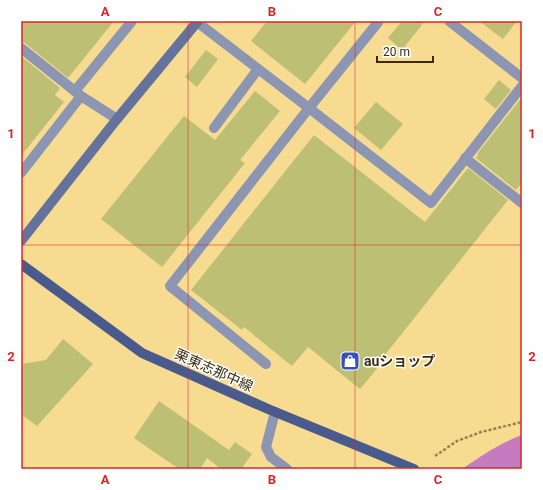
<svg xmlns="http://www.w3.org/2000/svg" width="543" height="490" viewBox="0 0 543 490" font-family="Roboto,'Noto Sans JP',sans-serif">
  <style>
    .water { fill: #c67ac0 }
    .building { fill: #bdbf74 }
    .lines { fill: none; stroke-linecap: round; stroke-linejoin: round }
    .path { stroke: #95824e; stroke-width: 2.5; stroke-dasharray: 3 2; stroke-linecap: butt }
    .lane { stroke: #8c96b3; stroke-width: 10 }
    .secondary { stroke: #65739c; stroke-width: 10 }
    .primary { stroke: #4a5a8c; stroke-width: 10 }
    .grid { fill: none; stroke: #d62828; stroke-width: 1; stroke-opacity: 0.55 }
    .labels { text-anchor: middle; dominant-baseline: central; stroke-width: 3; stroke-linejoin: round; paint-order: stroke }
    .poi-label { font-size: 14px; font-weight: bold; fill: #382e0f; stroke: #fefefe; text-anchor: start }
    .street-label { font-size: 14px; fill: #382e0f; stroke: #fefefe }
    .neatline { fill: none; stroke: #d62828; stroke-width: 1.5 }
    .grid-label { font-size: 13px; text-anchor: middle; font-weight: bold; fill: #d62828 }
  </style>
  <rect width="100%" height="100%" fill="#f7db91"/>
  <path class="water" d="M522,435V469H462C481,456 500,443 522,435Z"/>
  <g class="building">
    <polygon points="21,21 114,21 68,78 25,43 21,42"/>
    <polygon points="267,21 356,21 305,84 251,41"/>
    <polygon points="402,21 425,21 402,50 388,38"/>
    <polygon points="479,21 517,21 503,39"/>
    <polygon points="206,50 218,59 197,87 185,77"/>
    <polygon points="21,56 60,88 55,95 64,102 21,156"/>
    <polygon points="499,80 511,90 496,109 484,99"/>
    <polygon points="255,91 280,111 240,160 245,163 162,267 101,219 184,116 215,140"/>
    <polygon points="522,97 522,183 516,190 476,158 478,155 477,154"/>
    <polygon points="376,102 403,124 381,150 354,128"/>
    <polygon points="314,135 425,222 468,168 508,200 377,365 379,366 360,389 308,347 292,366 244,327 242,330 191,290"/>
    <polygon points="63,339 93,364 37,426 21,414 21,364 46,360"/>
    <polygon points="159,401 229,450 235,442 252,454 241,469 221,469 207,458 200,469 179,469 134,438"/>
  </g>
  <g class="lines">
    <polyline class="path" points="435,456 457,441 481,432 522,422"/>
    <g class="lane">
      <polyline points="449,21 522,78"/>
      <polyline points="197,22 309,108 379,21"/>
      <polyline points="21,48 81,96 117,119"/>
      <polyline points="75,91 132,21"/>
      <polyline points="214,128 258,69"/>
      <polyline points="465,158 522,203"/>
      <polyline points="21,173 81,96"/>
      <polyline points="266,364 170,286 309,108 431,203 522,86"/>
      <polyline points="275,412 266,447 271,457 287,469"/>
    </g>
    <polyline class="secondary" points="21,241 117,119 198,21"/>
    <polyline class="primary" points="21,264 142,353 268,409 414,469"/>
  </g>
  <path class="grid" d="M188,21V469M355,21V469M21,245H522"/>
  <defs>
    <symbol id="shop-square" viewBox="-11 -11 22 22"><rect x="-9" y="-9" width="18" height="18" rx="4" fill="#384ec1" stroke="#fefefe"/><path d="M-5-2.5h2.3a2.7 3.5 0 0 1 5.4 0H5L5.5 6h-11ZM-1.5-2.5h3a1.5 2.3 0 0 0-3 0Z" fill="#fff"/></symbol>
  </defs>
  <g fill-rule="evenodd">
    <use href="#shop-square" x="339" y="350" width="22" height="22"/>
  </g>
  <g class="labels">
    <g class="poi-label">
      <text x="364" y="361">auショップ</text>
    </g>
    <g class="street-label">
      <text transform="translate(214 370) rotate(24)">栗東志那中線</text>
    </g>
  </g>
  <rect width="543" height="490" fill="none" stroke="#fefefe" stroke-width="44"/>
  <path d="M377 56v6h56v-6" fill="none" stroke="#382e0f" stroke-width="2"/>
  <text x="383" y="56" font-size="12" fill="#382e0f" stroke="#fefefe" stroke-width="3" paint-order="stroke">20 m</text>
  <rect x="22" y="22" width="499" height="446" class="neatline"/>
  <g class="grid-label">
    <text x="105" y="16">A</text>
    <text x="272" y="16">B</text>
    <text x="438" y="16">C</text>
    <text x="11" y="138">1</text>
    <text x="532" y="138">1</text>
    <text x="11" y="361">2</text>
    <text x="532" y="361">2</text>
    <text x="105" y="484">A</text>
    <text x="272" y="484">B</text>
    <text x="438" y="484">C</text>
  </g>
</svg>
